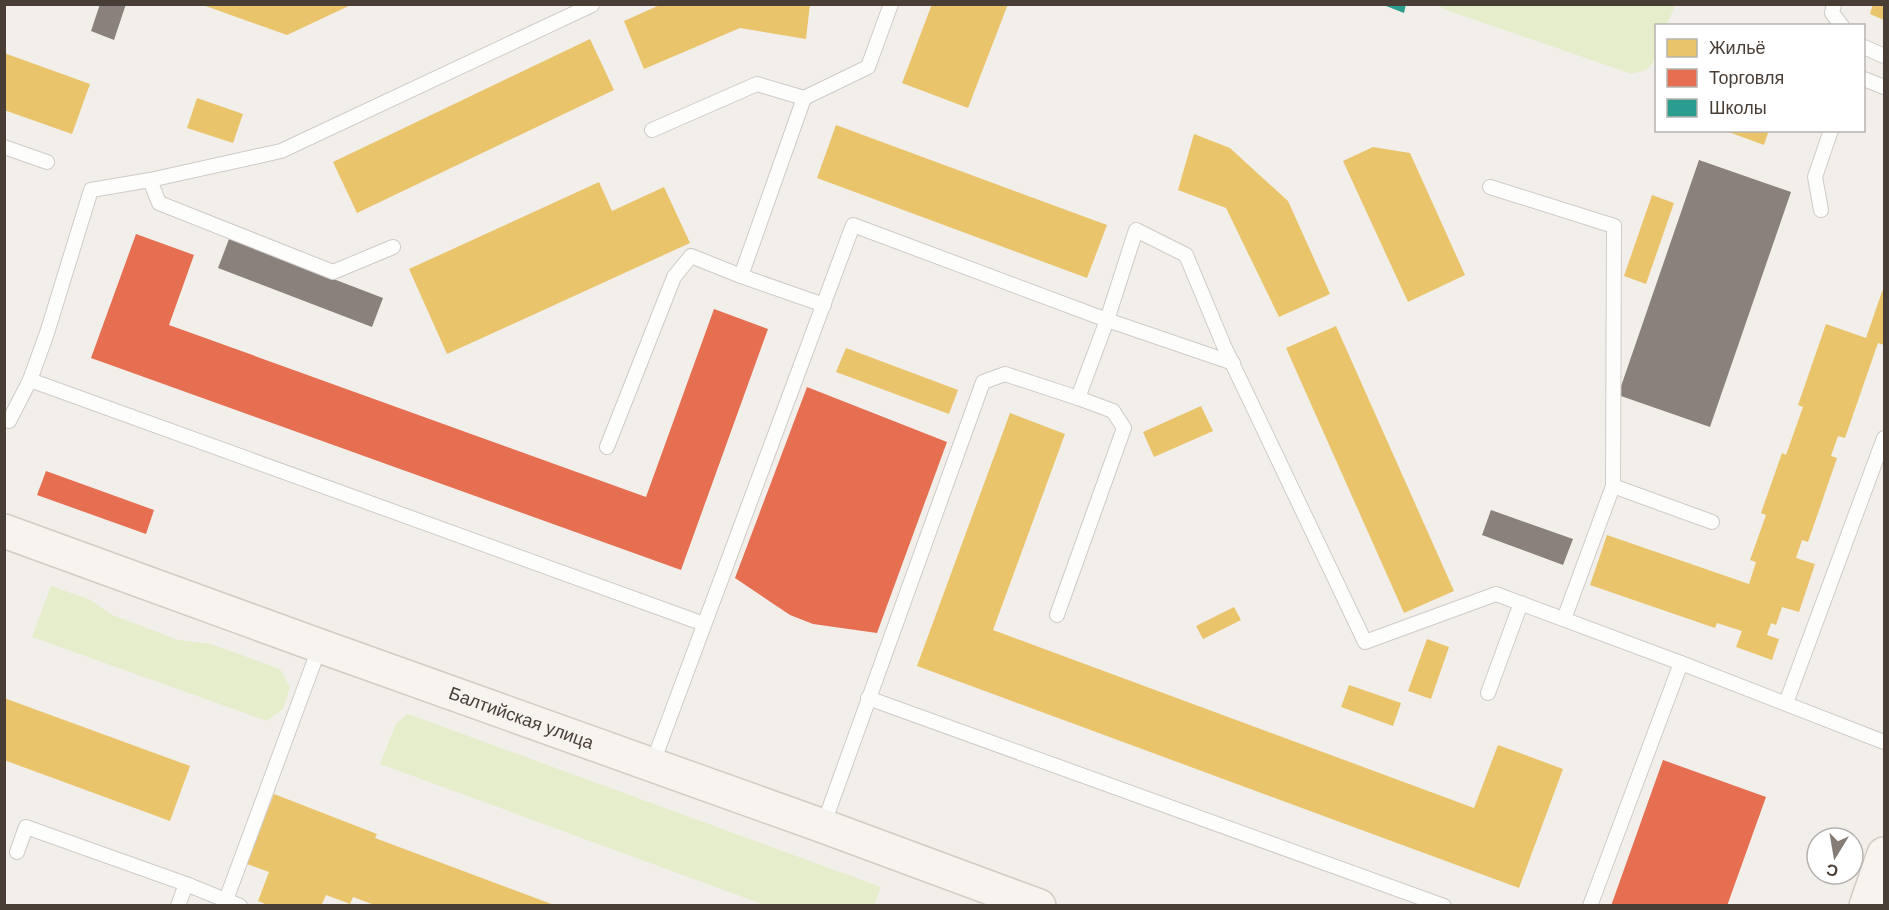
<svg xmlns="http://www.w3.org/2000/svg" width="1889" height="910" viewBox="0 0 1889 910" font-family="Arial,sans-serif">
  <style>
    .green { fill: #e6edca }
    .homes { fill: #e9c46a }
    .shops { fill: #e76f51 }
    .schools { fill: #2a9d8f }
    .industry { fill: #8a817c }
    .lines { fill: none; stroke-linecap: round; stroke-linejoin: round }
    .lane-casing { stroke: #cfcbc7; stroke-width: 16 }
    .secondary-casing { stroke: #d3ccc3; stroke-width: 36 }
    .lane { stroke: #fdfdfc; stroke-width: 14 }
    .secondary { stroke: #f7f3ef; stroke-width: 33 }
    .labels { text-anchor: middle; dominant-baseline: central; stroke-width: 6; stroke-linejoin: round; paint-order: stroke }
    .street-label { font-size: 18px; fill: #493e36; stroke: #fff }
  </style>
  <rect width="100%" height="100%" fill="#f2efeb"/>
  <g class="green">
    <path d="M1439,5H1675L1667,25L1656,26C1656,50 1661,73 1629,73L1443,9Z"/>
    <polygon points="51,586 91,600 110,614 178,640 211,644 280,669 290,687 283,709 267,721 32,637"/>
    <polygon points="408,714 881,887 874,905 765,905 380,764 396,724"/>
  </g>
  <g class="homes">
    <polygon points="200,4 353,4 287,35"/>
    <polygon points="662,4 810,4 806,39 740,28 644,69 624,21"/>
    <polygon points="932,4 1008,4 968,108 902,83"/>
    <polygon points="1873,4 1884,4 1884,20 1870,14"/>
    <polygon points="590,39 614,90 357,213 333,162"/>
    <polygon points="4,53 90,84 72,134 4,110"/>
    <polygon points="197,98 243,114 233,143 187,128"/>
    <polygon points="836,125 1107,225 1087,278 817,178"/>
    <polygon points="1723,130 1769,130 1764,145"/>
    <polygon points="1194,134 1230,148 1288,201 1330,294 1279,317 1226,208 1178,190"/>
    <polygon points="1373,147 1410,153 1465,275 1408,302 1343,161"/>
    <polygon points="599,182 612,211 664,187 690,243 447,354 409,269"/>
    <polygon points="1652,195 1674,203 1646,284 1624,276"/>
    <polygon points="1884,286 1884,345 1878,343 1845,438 1838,436 1831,456 1837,458 1808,542 1802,540 1796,558 1815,564 1799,612 1782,607 1776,625 1771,623 1767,635 1779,639 1772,660 1736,647 1742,631 1717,623 1715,628 1590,585 1607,535 1749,584 1756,562 1750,560 1766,515 1761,513 1782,453 1786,455 1803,407 1798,405 1826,324 1866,338"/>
    <polygon points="1336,326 1454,591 1404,613 1286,348"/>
    <polygon points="846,348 958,390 949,414 836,372"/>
    <polygon points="1201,406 1213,431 1154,457 1143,432"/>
    <polygon points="1010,413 1065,434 993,630 1474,808 1498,745 1563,769 1519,888 917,666"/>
    <polygon points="1234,607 1241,620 1203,639 1196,626"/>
    <polygon points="1427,639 1449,647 1431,699 1408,691"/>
    <polygon points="1349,685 1401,703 1393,726 1341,707"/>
    <polygon points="4,698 190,766 170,821 4,760"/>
    <polygon points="274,794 377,834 375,838 557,906 377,906 353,897 350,904 326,895 321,906 270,906 258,901 269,872 247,864"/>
  </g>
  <g class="shops">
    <polygon points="136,234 194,255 169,325 646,497 714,309 768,329 681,570 91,358"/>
    <polygon points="807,387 947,442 877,633 813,624 790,615 735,578"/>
    <polygon points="46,471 154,510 146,534 37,495"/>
    <polygon points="1663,760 1766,797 1727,906 1611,906"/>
  </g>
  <polygon class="schools" points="1381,4 1406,4 1404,13"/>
  <g class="industry">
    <polygon points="100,4 126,4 114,40 91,31"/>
    <polygon points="1699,160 1791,192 1710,427 1618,395"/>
    <polygon points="229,239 383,298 372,327 218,268"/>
    <polygon points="1491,510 1573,539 1563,565 1482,535"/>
  </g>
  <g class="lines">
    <defs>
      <g id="lane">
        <polyline points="1834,4 1832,13 1842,26"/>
        <polyline points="1864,47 1884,56"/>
        <polyline points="1864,79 1884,87"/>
        <polyline points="652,130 757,84 804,98"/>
        <polyline points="4,147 47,162"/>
        <polyline points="150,180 159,203 333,272 393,247"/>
        <polyline points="1490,187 1614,226 1613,486"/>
        <polyline points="1821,210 1815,177 1831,130"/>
        <polyline points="824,305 741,276 804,98 868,67 891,4"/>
        <polyline points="30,380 704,624"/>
        <polyline points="9,421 30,380 47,333 91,190 150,180 281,151 592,5"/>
        <polyline points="607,447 674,277 691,256 741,276"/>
        <polyline points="1057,615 1124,428 1113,411 1078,398 1107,320 1233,363"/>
        <polyline points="1564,619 1613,486 1712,522"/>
        <polyline points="1488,693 1521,603"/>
        <polyline points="868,698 1444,906"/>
        <polyline points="1786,703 1884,438"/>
        <polyline points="652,765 853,225 1107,320 1136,230 1186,255 1224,346 1365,642 1496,594 1681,663 1884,742"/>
        <polyline points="823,826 983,382 1005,374 1078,398"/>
        <polyline points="17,852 26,827 186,884 240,906"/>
        <polyline points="226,900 320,646"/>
        <polyline points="178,906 186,884"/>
        <polyline points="1590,906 1681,663"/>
      </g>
      <g id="secondary">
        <path id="s1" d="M4,531L320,646L823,826L1039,906"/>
        <polyline points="1866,906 1884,854"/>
      </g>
    </defs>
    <use href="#lane" class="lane-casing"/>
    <use href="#secondary" class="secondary-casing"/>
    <use href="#lane" class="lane"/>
    <use href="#secondary" class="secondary"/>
  </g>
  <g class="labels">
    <g class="street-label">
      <text stroke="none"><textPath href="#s1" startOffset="550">Балтийская улица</textPath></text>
    </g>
  </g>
  <rect width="1889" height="910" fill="none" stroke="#493e36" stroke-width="12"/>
  <rect x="1655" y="24" width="210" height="108" fill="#ffffff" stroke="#b6b2af" stroke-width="1.5"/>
  <rect x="1667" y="39" width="30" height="18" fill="#e9c46a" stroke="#b6b2af" stroke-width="1.5"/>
  <text x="1709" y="54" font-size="18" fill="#493e36">Жильё</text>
  <rect x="1667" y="69" width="30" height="18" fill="#e76f51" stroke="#b6b2af" stroke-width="1.5"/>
  <text x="1709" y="84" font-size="18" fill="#493e36">Торговля</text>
  <rect x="1667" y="99" width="30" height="18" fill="#2a9d8f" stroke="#b6b2af" stroke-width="1.5"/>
  <text x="1709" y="114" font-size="18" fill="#493e36">Школы</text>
  <g transform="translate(1835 856) rotate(191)"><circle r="28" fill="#ffffff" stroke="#b6b2af" stroke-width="1.5"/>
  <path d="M0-4.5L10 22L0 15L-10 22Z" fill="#847c75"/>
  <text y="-9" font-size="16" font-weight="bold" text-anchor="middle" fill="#493e36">С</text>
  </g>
</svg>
